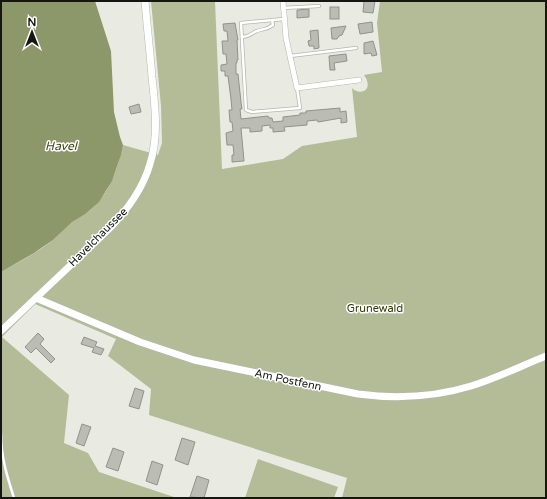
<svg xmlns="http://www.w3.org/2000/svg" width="547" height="499" viewBox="0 0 547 499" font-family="'Varela Round',sans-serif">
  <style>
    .green { fill: #b3bc97 }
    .water { fill: #8c976a }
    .building { fill: #bbbdb5; stroke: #90938b }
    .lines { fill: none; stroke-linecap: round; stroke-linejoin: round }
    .lane-casing { stroke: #b4b7ae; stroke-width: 4 }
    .street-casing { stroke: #b4b7ae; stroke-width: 6 }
    .secondary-casing { stroke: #b4b7ae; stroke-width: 8 }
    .lane { stroke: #fff; stroke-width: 2.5 }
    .street { stroke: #fff; stroke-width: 5 }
    .secondary { stroke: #fff; stroke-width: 7 }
    .labels { text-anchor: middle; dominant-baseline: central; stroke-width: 3; stroke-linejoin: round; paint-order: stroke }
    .street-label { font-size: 11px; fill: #151613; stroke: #fff }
    .park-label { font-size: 11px; fill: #323a03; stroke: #fff }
    .water-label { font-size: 12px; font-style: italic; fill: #3e4813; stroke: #fff }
  </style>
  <rect width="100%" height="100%" fill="#e9ebe2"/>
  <g class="green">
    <path d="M151,1H215L222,169L283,159L302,146L357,137L352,88C358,95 371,92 367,81C367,79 365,77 364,75L382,72L377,23L380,1H546V498H342L347,478L149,415L151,389L108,356L116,339L35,304L2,337L69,395L64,443L88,453L99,472L177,498H1V272C18,262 37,253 53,240C60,234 66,226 73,221C81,215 90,211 97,203C111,189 119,164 123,145L158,155L162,143L161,106Z"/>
    <polygon points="258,459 338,487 334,498 245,498"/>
  </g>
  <polygon class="water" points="1,1 95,1 111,51 114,112 120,137 123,145 121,155 112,181 99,202 85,214 72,222 53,240 34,253 1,272"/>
  <g class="building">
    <polygon points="364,1 375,1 373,13 363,12"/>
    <rect x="330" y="7" width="9" height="12"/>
    <polygon points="309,9 309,17 297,18 297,10"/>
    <polygon points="372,22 373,32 360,34 358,24"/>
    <polygon points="235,23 238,40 237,40 238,60 237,60 237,63 236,63 236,74 238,74 241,102 242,109 240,109 241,119 268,116 269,118 272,118 273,122 283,121 283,117 300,115 300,113 306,113 306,111 340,108 340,112 346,111 347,122 341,123 341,118 318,122 317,120 307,121 307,125 284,127 285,131 273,132 273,128 270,128 270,125 262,126 262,131 250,132 250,128 241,128 244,161 232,162 232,155 234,155 233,145 227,145 226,133 233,131 232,122 230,122 229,110 232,110 231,99 228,76 225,76 225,71 221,71 221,65 227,64 226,54 223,54 222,41 228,41 227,31 224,31 223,24"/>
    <polygon points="346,26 342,35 339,36 337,39 332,39 331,28"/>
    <polygon points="318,30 319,48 314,49 314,46 309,46 308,41 311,40 310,31"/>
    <polygon points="373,41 377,55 372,56 371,53 364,54 364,43"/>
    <polygon points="346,54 347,61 334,63 335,70 330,70 329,56"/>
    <polygon points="139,104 141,112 131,114 129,107"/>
    <polygon points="38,333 44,339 40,344 55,359 51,363 36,348 31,353 25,347"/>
    <polygon points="84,337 97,342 95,346 104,349 101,355 92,352 94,348 81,344"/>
    <polygon points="135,388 144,391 139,409 129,406"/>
    <polygon points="82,424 91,427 84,446 76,443"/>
    <polygon points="182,438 195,442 188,465 175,460"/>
    <polygon points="113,448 124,452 118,471 106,467"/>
    <polygon points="152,461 163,465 157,485 146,481"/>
    <polygon points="197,476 209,480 204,498 190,497"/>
  </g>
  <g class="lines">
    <defs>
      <g id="lane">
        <polyline points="283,8 319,6"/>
        <polyline points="284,19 241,23 246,110 252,112 300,108 297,88"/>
        <path d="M242,37C252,36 251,33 257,31C265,28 264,31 273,25L272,20"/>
        <polyline points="290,56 356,48"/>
        <path d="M1,434C1,457 7,476 14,498"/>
      </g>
      <polyline id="street" points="283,1 286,38 297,88 359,80"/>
      <g id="secondary">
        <path d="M36,298L140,342L194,360L358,394C396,399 435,397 471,386C497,378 521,366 546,356"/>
        <path d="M1,331L112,226C129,207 143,188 150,164C159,136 155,106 152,77C150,51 147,26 145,1"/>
      </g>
    </defs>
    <use href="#lane" class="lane-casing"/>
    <use href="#street" class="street-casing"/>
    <use href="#secondary" class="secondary-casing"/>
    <use href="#lane" class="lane"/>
    <use href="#street" class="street"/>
    <use href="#secondary" class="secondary"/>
  </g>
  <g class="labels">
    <g class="street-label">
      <text transform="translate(98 237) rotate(-45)">Havelchaussee</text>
      <text transform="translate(288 380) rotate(12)">Am Postfenn</text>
    </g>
    <g class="park-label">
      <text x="375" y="308">Grunewald</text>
    </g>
    <g class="water-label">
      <text x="61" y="146">Havel</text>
    </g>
  </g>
  <rect width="547" height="499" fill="none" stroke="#151613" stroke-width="4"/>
  <g transform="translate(32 32)" stroke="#ffffff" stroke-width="3" paint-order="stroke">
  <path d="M0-3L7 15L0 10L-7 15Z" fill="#151613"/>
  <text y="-6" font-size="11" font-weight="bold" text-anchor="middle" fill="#151613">N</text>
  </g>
</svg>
